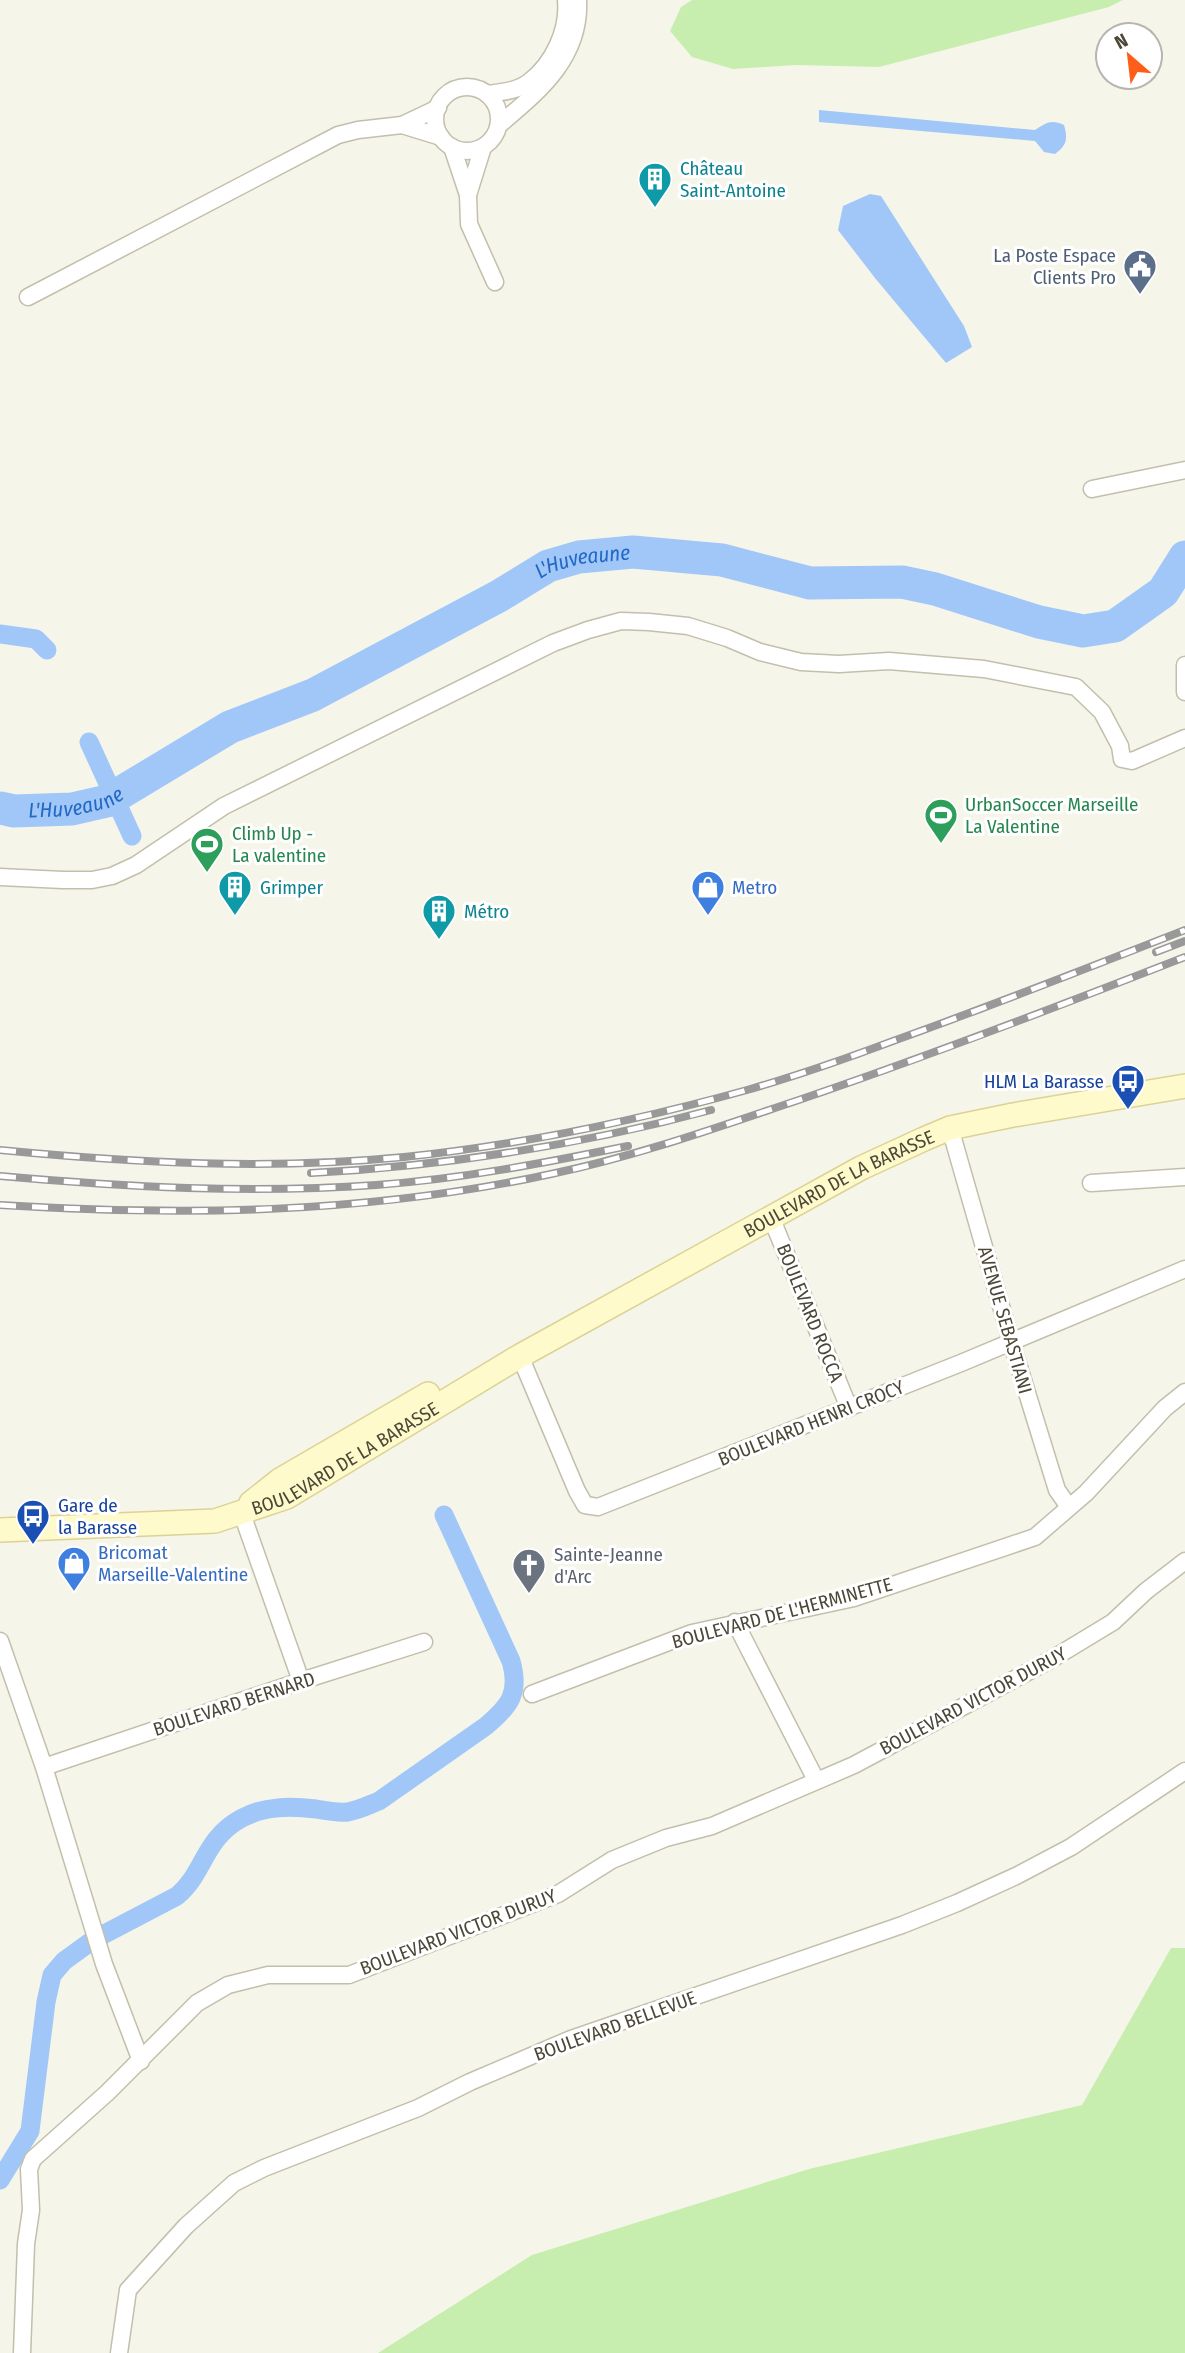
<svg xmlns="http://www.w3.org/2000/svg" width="1185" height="2353" viewBox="0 0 1185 2353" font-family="'Fira Sans Condensed',sans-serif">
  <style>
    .green { fill: #c8eeaf }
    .water { fill: #a1c7f8 }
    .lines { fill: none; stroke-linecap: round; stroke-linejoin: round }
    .canal { stroke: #a1c7f8; stroke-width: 19 }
    .river { stroke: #a1c7f8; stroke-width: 33 }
    .minor-casing { stroke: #c3bfab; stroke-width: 19 }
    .secondary-casing { stroke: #dbd395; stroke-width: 26 }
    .minor { stroke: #fff; stroke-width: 16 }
    .secondary { stroke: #fffacb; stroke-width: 23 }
    .rail-casing { stroke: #999; stroke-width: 8 }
    .rail { stroke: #fff; stroke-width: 5; stroke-dasharray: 16; stroke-linecap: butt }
    .labels { text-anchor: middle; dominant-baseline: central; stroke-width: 6; stroke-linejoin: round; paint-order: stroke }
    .culture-label { font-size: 19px; fill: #0d838f; stroke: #fff; text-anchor: start }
    .service-label { font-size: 19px; fill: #4e5e75; stroke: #fff; text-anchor: end }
    .leisure-label { font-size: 19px; fill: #27864d; stroke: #fff; text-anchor: start }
    .shop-label { font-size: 19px; fill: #366cbe; stroke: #fff; text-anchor: start }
    .transit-label { font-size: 19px; fill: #164399; stroke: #fff; text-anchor: end }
    .street-label { font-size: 19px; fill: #4c4737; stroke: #fff }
    .worship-label { font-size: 19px; fill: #5b616d; stroke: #fff; text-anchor: start }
    .water-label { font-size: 21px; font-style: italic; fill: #2268c5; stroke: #fff }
  </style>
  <rect width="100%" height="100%" fill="#f6f5ea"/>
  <g class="green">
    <polygon points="692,0 1123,0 1109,7 879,67 795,65 733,69 692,57 670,31 681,7"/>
    <polygon points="1171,1948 1185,1948 1185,2353 378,2353 532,2255 809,2169 1082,2105"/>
  </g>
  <g class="water">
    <path d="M819,110L1035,130C1046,123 1051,119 1064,125C1068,139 1067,145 1055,154L1044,152L1035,141L819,122Z"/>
    <polygon points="870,194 881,196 964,326 972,347 946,363 875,278 838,230 843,206"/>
  </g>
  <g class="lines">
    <g class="canal">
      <polyline points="0,634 36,639 47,650"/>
      <polyline points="89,742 132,836"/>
      <path d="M0,2180L30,2131L46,2002L52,1975L64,1961L93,1940L177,1896C205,1873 203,1839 242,1818C265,1806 290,1806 316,1809C327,1811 338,1813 348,1812C359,1810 369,1805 379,1801L486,1726C510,1706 520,1693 511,1661L444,1515"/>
    </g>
    <path class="river" id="s1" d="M0,808L14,811L72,809L107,801L230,727L313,695L499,596L548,566L579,557L633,552L722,560L810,583L902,582L935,589L1039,622L1083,631L1115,626L1163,592L1185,557"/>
    <defs>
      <g id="minor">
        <circle cx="467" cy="119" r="32"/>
        <path d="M487,94C502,92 517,91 529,82C553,64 569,30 566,0"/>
        <polyline points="402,125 441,137"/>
        <path d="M499,125C539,91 581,58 578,0"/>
        <polyline points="452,147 468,195 469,224 495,282"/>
        <polyline points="468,195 483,147"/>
        <polyline points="28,297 338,135 358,130 402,125 438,108"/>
        <polyline points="1092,489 1185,470"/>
        <polyline points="1185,665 1185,692"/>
        <polyline points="0,877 63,880 92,880 112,876 136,865 224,806 553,643 588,630 621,621 649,622 688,626 727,638 760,652 801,662 839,664 889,661 984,669 1076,687 1102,712 1120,746 1122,759 1132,761 1185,738"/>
        <polyline points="950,1128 1011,1341 1057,1490 1069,1507"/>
        <polyline points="1091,1183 1185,1177"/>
        <polyline points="771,1217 849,1408"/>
        <polyline points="520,1356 577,1491 585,1505 598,1507 961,1363 1185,1269"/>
        <polyline points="241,1511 301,1681"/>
        <polyline points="735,1622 816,1780"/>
        <polyline points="0,1641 44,1767 104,1964 141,2061"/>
        <polyline points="532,1694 692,1633 854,1598 1035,1537 1086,1493 1165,1408 1185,1392"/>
        <polyline points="44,1767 301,1681 424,1642"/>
        <polyline points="22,2353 26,2244 31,2210 29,2169 33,2159 107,2093 197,2003 228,1985 268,1975 349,1975 558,1894 612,1860 666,1838 712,1826 854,1765 1052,1659 1113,1622 1146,1591 1185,1561"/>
        <polyline points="119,2353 128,2290 186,2226 234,2183 264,2168 418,2108 470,2082 571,2039 902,1925 957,1903 1016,1876 1071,1847 1185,1771"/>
      </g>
      <g id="secondary">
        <polyline points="251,1503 280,1480 428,1394"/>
        <path id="s2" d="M0,1530L215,1521L287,1497L520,1356L861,1168L924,1139L950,1128L1013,1115L1185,1086"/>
      </g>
    </defs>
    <use href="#minor" class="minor-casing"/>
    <use href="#secondary" class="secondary-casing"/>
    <use href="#minor" class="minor"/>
    <use href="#secondary" class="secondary"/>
    <defs>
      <g id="rail">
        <polyline points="1156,952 1185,941"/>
        <path d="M0,1150C135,1163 269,1170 404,1157C520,1145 635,1121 747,1090C796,1076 845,1059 893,1041C991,1006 1088,968 1185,930"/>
        <path d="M311,1173C446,1166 580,1145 711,1110"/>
        <path d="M0,1176C125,1187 250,1194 376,1185C461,1179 544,1163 628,1146"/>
        <path d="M0,1205C187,1216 367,1214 551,1174C628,1158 701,1133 775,1108C913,1062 1049,1010 1185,957"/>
      </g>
    </defs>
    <use href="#rail" class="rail-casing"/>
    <use href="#rail" class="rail"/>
  </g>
  <defs>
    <symbol id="building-pin" viewBox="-11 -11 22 30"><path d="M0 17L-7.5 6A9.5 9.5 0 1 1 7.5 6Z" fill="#0f9aa8" stroke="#fff"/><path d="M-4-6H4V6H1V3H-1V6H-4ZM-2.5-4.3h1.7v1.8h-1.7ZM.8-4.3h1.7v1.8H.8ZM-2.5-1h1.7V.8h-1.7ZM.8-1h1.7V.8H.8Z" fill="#fff"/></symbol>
    <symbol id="civic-pin" viewBox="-11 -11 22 30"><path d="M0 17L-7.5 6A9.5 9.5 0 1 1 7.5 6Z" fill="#5c6f8a" stroke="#fff"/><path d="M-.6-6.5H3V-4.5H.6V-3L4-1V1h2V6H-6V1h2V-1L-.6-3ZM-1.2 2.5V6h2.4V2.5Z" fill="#fff"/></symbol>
    <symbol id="stadium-pin" viewBox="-11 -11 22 30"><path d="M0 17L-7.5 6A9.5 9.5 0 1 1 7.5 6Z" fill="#2e9e5b" stroke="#fff"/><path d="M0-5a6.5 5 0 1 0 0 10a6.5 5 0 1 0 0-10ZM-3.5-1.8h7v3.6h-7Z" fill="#fff"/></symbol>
    <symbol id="shop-pin" viewBox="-11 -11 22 30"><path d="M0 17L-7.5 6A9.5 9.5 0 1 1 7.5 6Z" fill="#3f7fe0" stroke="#fff"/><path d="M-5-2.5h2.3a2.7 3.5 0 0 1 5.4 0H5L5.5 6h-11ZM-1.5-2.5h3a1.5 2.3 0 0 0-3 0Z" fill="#fff"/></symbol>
    <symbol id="bus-pin" viewBox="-11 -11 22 30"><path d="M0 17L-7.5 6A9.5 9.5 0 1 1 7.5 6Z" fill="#1a4fb4" stroke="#fff"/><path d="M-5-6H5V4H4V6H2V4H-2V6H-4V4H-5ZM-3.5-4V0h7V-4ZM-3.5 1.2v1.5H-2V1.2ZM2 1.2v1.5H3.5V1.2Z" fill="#fff"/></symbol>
    <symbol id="church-pin" viewBox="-11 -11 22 30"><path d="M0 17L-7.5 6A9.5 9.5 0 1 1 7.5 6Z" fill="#6b7280" stroke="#fff"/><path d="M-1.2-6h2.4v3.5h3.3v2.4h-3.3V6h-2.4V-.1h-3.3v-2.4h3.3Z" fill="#fff"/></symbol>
  </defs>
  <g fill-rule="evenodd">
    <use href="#building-pin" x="636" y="160" width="38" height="52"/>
    <use href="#civic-pin" x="1121" y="247" width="38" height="52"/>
    <use href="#stadium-pin" x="922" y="796" width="38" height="52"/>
    <use href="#stadium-pin" x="188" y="825" width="38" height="52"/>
    <use href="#building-pin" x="216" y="868" width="38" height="52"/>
    <use href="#shop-pin" x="689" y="868" width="38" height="52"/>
    <use href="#building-pin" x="420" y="892" width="38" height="52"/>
    <use href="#bus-pin" x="1109" y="1062" width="38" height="52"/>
    <use href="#bus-pin" x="14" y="1497" width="38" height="52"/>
    <use href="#shop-pin" x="55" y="1544" width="38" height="52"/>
    <use href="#church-pin" x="510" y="1546" width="38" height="52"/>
  </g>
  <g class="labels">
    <g class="culture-label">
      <text x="680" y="168">Château<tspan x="680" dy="22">Saint-Antoine</tspan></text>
      <text x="260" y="887">Grimper</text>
      <text x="464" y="911">Métro</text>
    </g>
    <g class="service-label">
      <text x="1116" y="255">La Poste Espace<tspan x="1116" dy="22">Clients Pro</tspan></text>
    </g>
    <g class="leisure-label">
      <text x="965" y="804">UrbanSoccer Marseille<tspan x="965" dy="22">La Valentine</tspan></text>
      <text x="232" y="833">Climb Up -<tspan x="232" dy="22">La valentine</tspan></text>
    </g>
    <g class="shop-label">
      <text x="732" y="887">Metro</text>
      <text x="98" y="1552">Bricomat<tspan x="98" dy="22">Marseille-Valentine</tspan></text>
    </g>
    <g class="transit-label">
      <text x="1104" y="1081">HLM La Barasse</text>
      <text x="58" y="1505" text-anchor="start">Gare de<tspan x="58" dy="22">la Barasse</tspan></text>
    </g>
    <g class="street-label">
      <text stroke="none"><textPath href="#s2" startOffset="926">BOULEVARD DE LA BARASSE</textPath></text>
      <text transform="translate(810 1313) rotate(68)">BOULEVARD ROCCA</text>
      <text transform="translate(1005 1320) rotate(74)">AVENUE SEBASTIANI</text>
      <text transform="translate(811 1423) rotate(-22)">BOULEVARD HENRI CROCY</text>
      <text stroke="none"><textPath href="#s2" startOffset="360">BOULEVARD DE LA BARASSE</textPath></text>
      <text transform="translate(782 1613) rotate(-15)">BOULEVARD DE L'HERMINETTE</text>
      <text transform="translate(973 1701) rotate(-28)">BOULEVARD VICTOR DURUY</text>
      <text transform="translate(234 1704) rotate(-18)">BOULEVARD BERNARD</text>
      <text transform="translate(458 1932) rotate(-21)">BOULEVARD VICTOR DURUY</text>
      <text transform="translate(615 2026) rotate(-20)">BOULEVARD BELLEVUE</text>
    </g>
    <g class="worship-label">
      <text x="554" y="1554">Sainte-Jeanne<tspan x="554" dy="22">d'Arc</tspan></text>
    </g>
    <g class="water-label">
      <text stroke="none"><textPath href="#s1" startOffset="644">L'Huveaune</textPath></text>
      <text stroke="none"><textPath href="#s1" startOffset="77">L'Huveaune</textPath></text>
    </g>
  </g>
  <g transform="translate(1129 56) rotate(332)"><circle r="33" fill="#ffffff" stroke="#b7b5af" stroke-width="2"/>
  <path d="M0-5L12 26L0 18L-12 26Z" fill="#ff5e18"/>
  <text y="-10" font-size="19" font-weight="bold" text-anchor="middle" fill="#4c4737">N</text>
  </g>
</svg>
